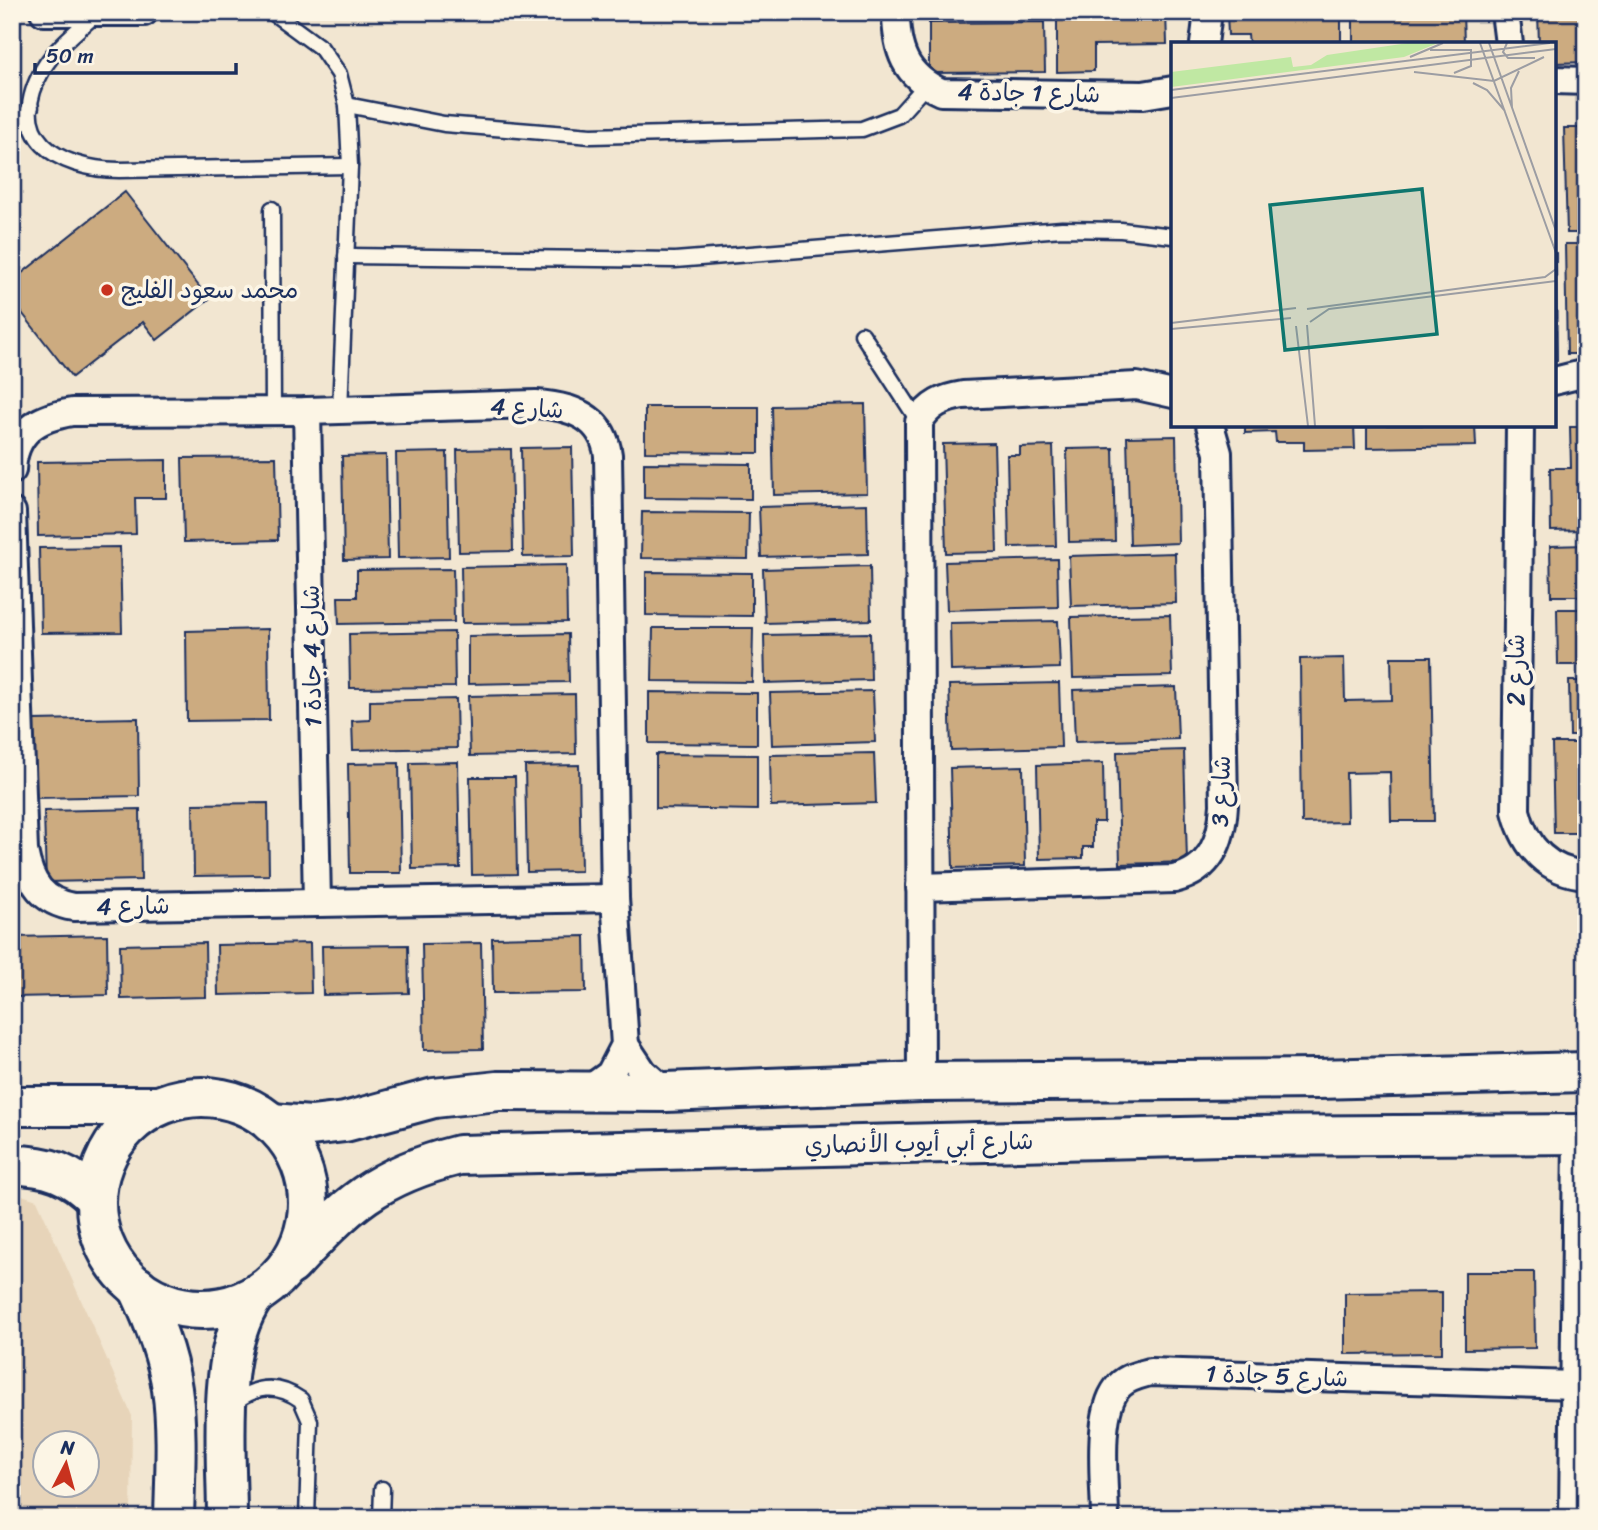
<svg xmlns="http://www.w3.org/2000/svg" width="1598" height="1530" viewBox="0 0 1598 1530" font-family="Sriracha,'Playpen Sans Arabic',sans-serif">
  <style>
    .built { fill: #e7d4b9; fill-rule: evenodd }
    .building { fill: #ccab80; stroke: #1b2f5e; stroke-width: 2 }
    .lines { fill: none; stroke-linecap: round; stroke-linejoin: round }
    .lane-casing { stroke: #1b2f5e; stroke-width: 19 }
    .street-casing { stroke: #1b2f5e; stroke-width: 32 }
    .secondary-casing { stroke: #1b2f5e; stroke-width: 44 }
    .lane { stroke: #fcf5e5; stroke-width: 14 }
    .street { stroke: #fcf5e5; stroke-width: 26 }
    .secondary { stroke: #fcf5e5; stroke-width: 38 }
    .poi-dot { fill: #c8321e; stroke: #fcf5e5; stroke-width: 2.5 }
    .labels { text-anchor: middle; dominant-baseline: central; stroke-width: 7; stroke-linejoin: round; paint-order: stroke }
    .street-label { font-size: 24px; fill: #1b2f5e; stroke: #fcf5e5 }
    .poi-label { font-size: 24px; fill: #1b2f5e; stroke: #fcf5e5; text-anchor: start }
    .inset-road { fill: none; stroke: #9c9da3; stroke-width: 2 }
    .view { fill: #0f766e; fill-opacity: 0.15; stroke: #0f766e; stroke-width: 3.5 }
    .inset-edge { fill: none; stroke: #1b2f5e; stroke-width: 3.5 }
  </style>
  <rect width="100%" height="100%" fill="#f2e6d1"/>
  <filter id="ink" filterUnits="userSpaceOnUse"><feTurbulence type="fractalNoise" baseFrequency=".0143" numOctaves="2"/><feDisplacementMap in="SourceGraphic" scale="14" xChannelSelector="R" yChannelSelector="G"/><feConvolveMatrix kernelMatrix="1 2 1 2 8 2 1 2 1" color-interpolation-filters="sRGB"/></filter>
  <g filter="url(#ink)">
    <path class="built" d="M19,1194L37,1200L132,1416L131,1518H12V1195ZM46,1442H88V1484H46Z"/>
    <g class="building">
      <polygon points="764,12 857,12 857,16 764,17"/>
      <polygon points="1057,12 1166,12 1167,44 1094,45 1094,71 1057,72"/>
      <polygon points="1227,12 1341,12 1341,44 1249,44 1248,35 1228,35"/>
      <polygon points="1353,12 1463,12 1464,44 1353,44"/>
      <polygon points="1538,12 1586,12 1586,62 1554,63 1554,44 1539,44"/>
      <polygon points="1044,22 1045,72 929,73 929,23"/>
      <polygon points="1564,128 1586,128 1586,233 1567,233"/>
      <polygon points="125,192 209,299 157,340 143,322 72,377 12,300 12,281"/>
      <polygon points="1565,244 1586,244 1586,354 1567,354"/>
      <polygon points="1554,253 1556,253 1557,361 1554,361"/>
      <polygon points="865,404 867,493 774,495 772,406"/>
      <polygon points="645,407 759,407 759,453 645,452"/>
      <polygon points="1245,425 1354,425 1355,449 1304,450 1304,442 1276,442 1275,432 1245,433"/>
      <polygon points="1367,425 1475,425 1476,446 1367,448"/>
      <polygon points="1570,427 1586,427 1586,530 1551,531 1550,468 1571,468"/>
      <polygon points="1176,436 1178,543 1130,545 1127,437"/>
      <polygon points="994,443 997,552 946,553 943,444"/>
      <polygon points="1053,446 1056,546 1009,547 1007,455 1020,455 1020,447"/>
      <polygon points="572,447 574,556 523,557 521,448"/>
      <polygon points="1113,448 1115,541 1069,542 1067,449"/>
      <polygon points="511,449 513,551 459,552 457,450"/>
      <polygon points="447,452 449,557 398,558 396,453"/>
      <polygon points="386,455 388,559 344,560 342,456"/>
      <polygon points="276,457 278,540 184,542 182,458"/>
      <polygon points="166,460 166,498 135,498 136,534 38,536 37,462"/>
      <polygon points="644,463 751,464 751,499 644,498"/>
      <polygon points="867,504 868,554 761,557 759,507"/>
      <polygon points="642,512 749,513 748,559 641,558"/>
      <polygon points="1586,545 1586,596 1551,596 1550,546"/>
      <polygon points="120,547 122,632 41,633 39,548"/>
      <polygon points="1175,553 1176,603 1071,606 1069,556"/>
      <polygon points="1057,559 1058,607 947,610 945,562"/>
      <polygon points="566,565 567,622 462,623 461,567"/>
      <polygon points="870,566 871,620 765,623 763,569"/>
      <polygon points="453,569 454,622 339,624 338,597 357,597 357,570"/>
      <polygon points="646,572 752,573 752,616 646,615"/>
      <polygon points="1557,609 1586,609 1586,665 1558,665"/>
      <polygon points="1170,615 1172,676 1073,678 1071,617"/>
      <polygon points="1058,621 1060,668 951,671 950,623"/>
      <polygon points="653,628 753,628 752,682 652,681"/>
      <polygon points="268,629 269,720 187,721 186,631"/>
      <polygon points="454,632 455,687 350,688 349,634"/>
      <polygon points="870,633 871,680 765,683 764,635"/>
      <polygon points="568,634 569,682 468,684 468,636"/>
      <polygon points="1391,657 1431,657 1434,821 1391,821 1390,772 1346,773 1347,822 1302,823 1300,659 1344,658 1345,701 1392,700"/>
      <polygon points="1569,681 1586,681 1586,736 1570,736"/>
      <polygon points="1059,683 1061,747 951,750 949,685"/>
      <polygon points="1176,687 1178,739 1075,742 1073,690"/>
      <polygon points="873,691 875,742 772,745 770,693"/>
      <polygon points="649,692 757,693 757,744 649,743"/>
      <polygon points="575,694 576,754 470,756 468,696"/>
      <polygon points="456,699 457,748 353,750 352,721 370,720 370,701"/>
      <polygon points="138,718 139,796 34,798 33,720"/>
      <polygon points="1552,743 1586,743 1586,833 1554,833"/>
      <polygon points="1184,750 1187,862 1120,864 1117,752"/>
      <polygon points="874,753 876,803 771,806 770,755"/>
      <polygon points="656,754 757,755 757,810 656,808"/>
      <polygon points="458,762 460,868 412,869 410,763"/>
      <polygon points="399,763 401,873 350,873 348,764"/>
      <polygon points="1103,763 1104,822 1093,822 1093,847 1083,847 1083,858 1039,859 1037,765"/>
      <polygon points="579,765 581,871 527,872 525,766"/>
      <polygon points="1023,766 1025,866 953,868 950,768"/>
      <polygon points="470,777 515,777 517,874 472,875"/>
      <polygon points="268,803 269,875 194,876 193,804"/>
      <polygon points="140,809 141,880 46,882 44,811"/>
      <polygon points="107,935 108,995 14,997 13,937"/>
      <polygon points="585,936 586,992 493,993 492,938"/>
      <polygon points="205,943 206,997 121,999 120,945"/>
      <polygon points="310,943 311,993 218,995 217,945"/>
      <polygon points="481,943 483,1049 424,1050 422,944"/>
      <polygon points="408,945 409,993 323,995 322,946"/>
      <polygon points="1465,1272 1534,1272 1535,1348 1465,1349"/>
      <polygon points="1442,1292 1442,1353 1345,1354 1345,1293"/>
    </g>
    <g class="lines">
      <defs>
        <g id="lane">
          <polyline points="272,12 321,48 339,74 347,105 350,166 340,410"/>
          <path d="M96,14C77,31 56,47 43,69C4,137 57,169 119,170L350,166"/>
          <polyline points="347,105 444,124 591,136 862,129 899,115 926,85"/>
          <polyline points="12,135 31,107"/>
          <polyline points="272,209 273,411"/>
          <polyline points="346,256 675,260 1062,229 1121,230 1173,236"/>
          <polyline points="862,334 919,422"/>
          <path d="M231,1405C254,1386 276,1382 301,1400L310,1421L307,1518"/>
          <polyline points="381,1518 382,1489"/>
        </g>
        <g id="street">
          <polyline points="44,12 144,12"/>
          <path d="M896,12C896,50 905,76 941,92L1143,95L1173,90"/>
          <polyline points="1505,12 1509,44"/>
          <polyline points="1204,44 1208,12"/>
          <polyline points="1554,80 1586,81"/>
          <polyline points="1554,381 1586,373"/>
          <polyline points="307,411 317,902"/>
          <path d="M1520,425L1516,811C1525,847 1547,872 1586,875"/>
          <path d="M12,470C14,431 37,418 72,412L307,411L536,404C571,406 603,417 608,455L615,898L625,1045L610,1074L585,1092"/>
          <path d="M12,512L24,851C30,883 42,902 74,907L615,898"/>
          <path d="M920,887L1174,879C1211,870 1222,841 1224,805L1218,453L1210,425"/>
          <polyline points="625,1045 643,1072 666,1092"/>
          <path d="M921,1082L919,422C929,404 944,398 963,395L1137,386L1173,394"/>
          <path d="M1105,1518C1105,1484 1095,1409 1120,1385C1128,1377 1139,1375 1150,1372L1575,1385"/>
          <polyline points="1573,1518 1577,1134"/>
        </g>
        <g id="secondary">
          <circle cx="202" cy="1203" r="106"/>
          <polyline points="12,1106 158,1106"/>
          <polyline points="271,1123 311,1126 345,1122 434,1098 498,1091 666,1092 921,1082 1317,1079 1586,1072"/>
          <path d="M12,1165C48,1165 71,1173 96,1199"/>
          <path d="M291,1265C347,1204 376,1176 459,1155L1222,1136L1586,1134"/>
          <path d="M138,1287C153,1319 167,1353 172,1389C178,1431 175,1475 174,1518"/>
          <path d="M227,1518C227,1450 215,1351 255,1295"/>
        </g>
      </defs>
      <use href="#lane" class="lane-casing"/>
      <use href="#street" class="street-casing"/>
      <use href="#secondary" class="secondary-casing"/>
      <use href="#lane" class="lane"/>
      <use href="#street" class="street"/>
      <use href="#secondary" class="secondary"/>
    </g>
  </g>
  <circle class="poi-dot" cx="107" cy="290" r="7"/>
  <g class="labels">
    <g class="street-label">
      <text transform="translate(1029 93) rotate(1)">شارع 1 جادة 4</text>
      <text transform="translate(527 408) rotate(3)">شارع 4</text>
      <text transform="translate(312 656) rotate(-91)">شارع 4 جادة 1</text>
      <text transform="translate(1516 670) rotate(-90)">شارع 2</text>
      <text transform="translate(1221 791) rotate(-88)">شارع 3</text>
      <text transform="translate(133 906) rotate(-1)">شارع 4</text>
      <text transform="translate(919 1143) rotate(-1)">شارع أبي أيوب الأنصاري</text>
      <text transform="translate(1277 1376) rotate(2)">شارع 5 جادة 1</text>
    </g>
    <g class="poi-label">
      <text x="121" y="290">محمد سعود الفليج</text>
    </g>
  </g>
  <g transform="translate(1171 42)">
    <rect width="385" height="385" fill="#f2e6d1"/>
    <path d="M237,1H267L233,15L0,45V30L120,15L122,25L140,23L156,13Z" fill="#c0e8a3"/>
    <path class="inset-road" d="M309,1L385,211M318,1L385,189M336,1L332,10L337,16H364M259,8H300V24L283,31M239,15L272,1M243,30L323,39L373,15M302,41L316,48L334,69M0,48L379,1M0,56L385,7M341,66L340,46L348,29M136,267L374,235L385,227M139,280L158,267L385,239M0,281L125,266M136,283L144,384M125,284L137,384M0,287L120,276"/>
    <path class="view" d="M251,147L266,292L114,308L99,163Z"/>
    <rect width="385" height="385" class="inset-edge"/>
  </g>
  <rect width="1598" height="1530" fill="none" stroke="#fcf5e5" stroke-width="42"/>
  <rect x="21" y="21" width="1556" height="1488" fill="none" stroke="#1b2f5e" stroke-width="2.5" filter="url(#ink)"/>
  <g transform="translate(66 1464) rotate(6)"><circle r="33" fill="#fcf5e5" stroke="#a2a6af" stroke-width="2"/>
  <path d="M0-5L12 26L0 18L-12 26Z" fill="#c8321e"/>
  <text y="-10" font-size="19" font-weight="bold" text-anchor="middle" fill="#1b2f5e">N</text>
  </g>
  <path d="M35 63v10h201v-10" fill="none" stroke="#1b2f5e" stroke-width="3.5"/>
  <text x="46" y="63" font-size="21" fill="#1b2f5e" stroke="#fcf5e5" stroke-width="5" paint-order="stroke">50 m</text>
</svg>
